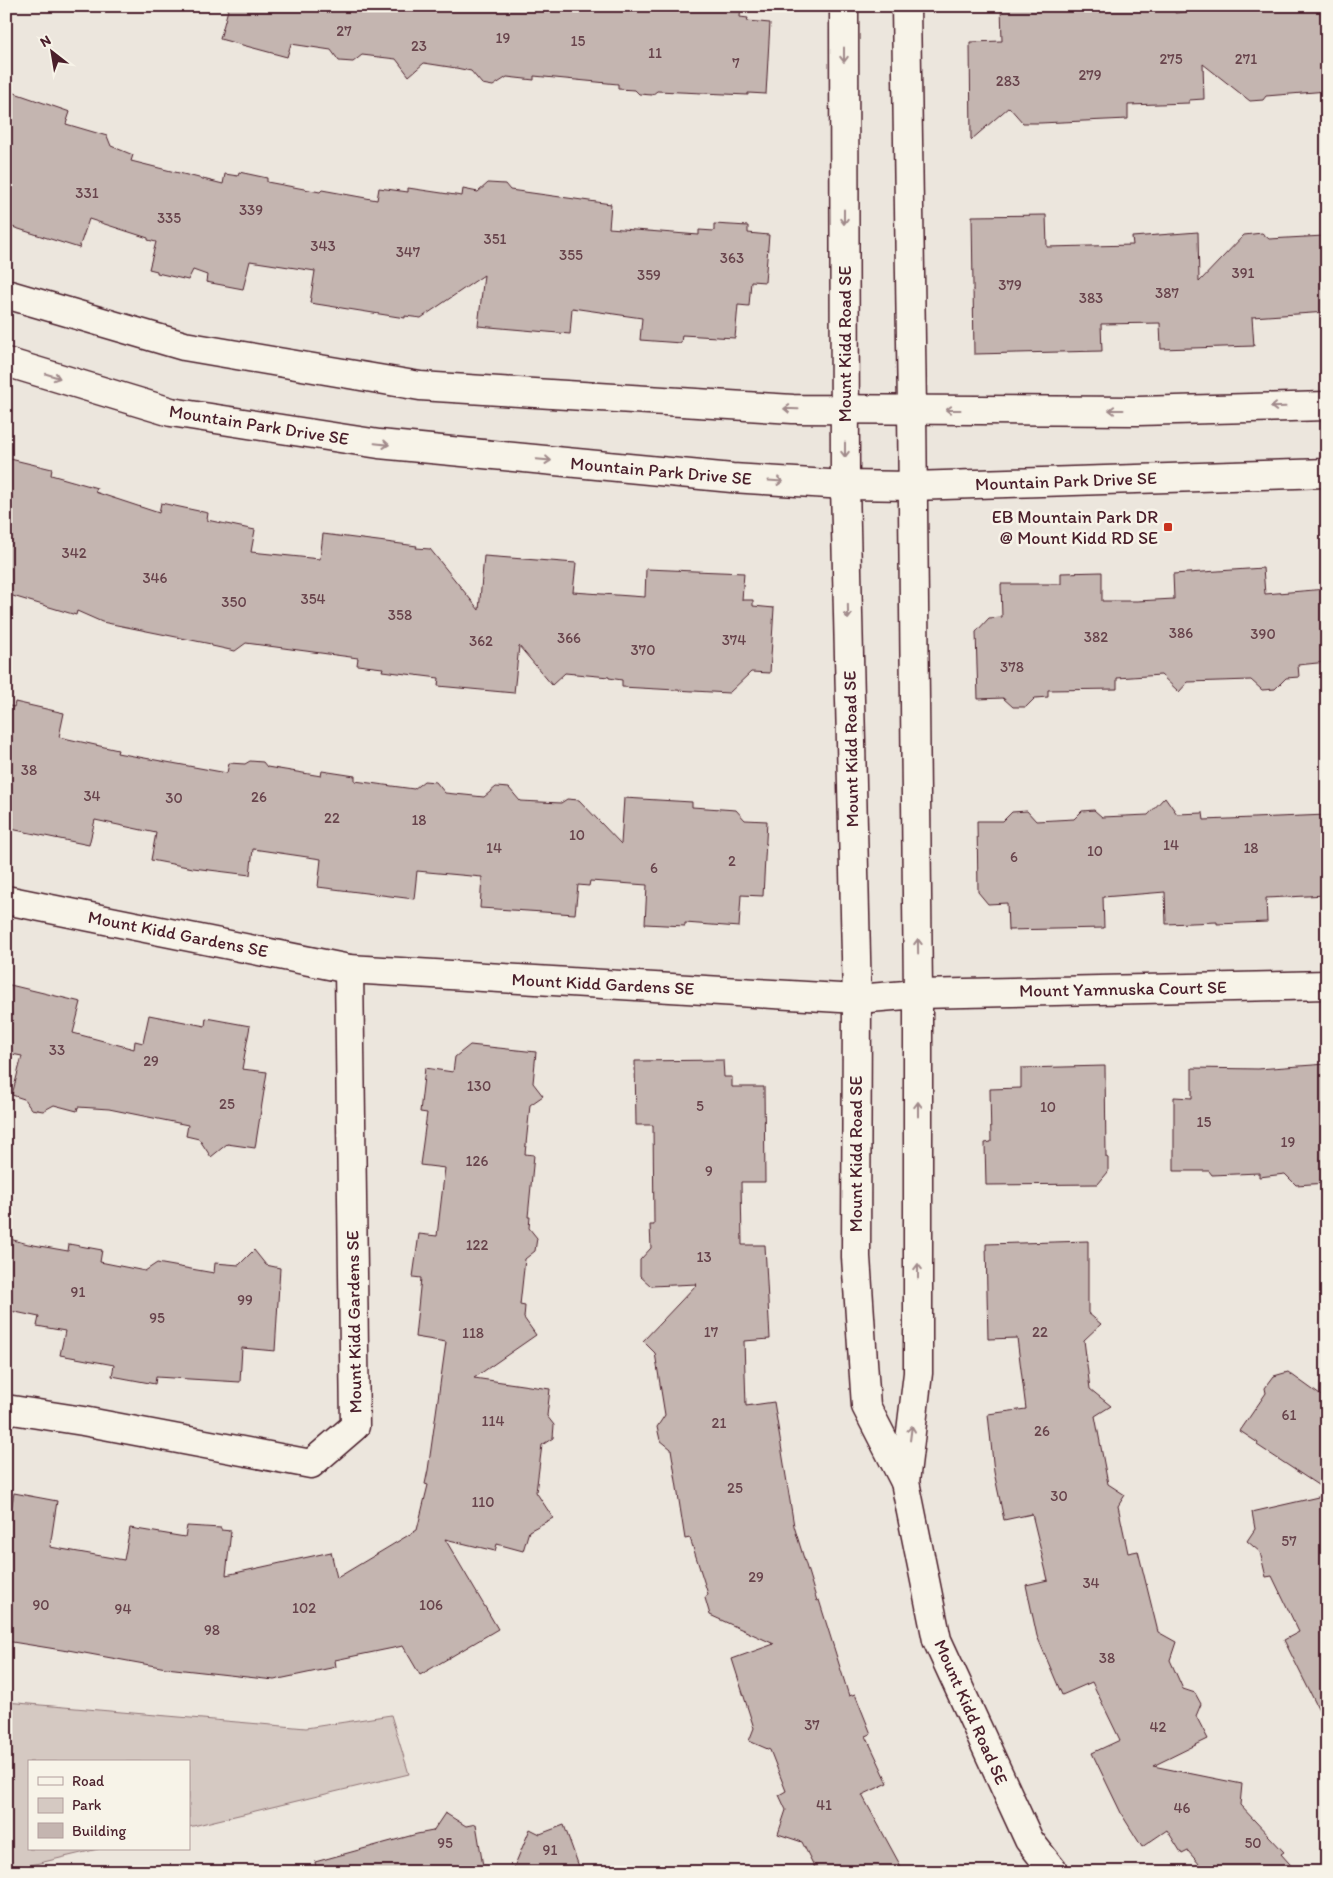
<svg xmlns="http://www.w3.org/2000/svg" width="1333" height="1878" viewBox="0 0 1333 1878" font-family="Itim,sans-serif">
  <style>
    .green { fill: #d5c9c2; stroke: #907476 }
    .building { fill: #c4b5b0; stroke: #4a1f2b }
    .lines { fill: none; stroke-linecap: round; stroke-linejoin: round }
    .minor-casing { stroke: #4a1f2b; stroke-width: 31 }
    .minor { stroke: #f7f3e8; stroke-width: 28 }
    .oneway { stroke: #a0898a }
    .poi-dot { fill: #c8321e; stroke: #f7f3e8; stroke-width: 2 }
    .labels { text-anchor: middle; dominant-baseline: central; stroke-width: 5; stroke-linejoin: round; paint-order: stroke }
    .number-label { font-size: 15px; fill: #68444c }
    .street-label { font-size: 18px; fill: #4a1f2b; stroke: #f7f3e8 }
    .poi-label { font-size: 18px; fill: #4a1f2b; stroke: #f7f3e8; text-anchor: end }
  </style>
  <rect width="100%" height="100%" fill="#ece6dd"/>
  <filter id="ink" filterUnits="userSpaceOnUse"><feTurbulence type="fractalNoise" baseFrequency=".02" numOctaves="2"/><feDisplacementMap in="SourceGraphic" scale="10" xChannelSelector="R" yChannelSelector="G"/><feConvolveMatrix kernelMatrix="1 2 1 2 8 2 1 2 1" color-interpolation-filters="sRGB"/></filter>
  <g filter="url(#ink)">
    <polygon class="green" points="6,1702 306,1728 391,1715 409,1774 189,1827 189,1762 29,1762 29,1849 98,1849 6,1871"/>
    <g class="building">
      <polygon points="229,6 741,6 740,17 748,18 747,21 770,23 766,94 748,93 748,95 657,91 652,95 639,94 635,90 618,89 618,84 534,76 534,80 507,77 493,86 482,84 471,71 456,68 424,63 409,76 396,59 362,55 353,62 339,61 331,50 291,44 287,57 220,39"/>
      <polygon points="1001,6 1175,6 1175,13 1249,6 1327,6 1327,91 1266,96 1263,100 1250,101 1203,64 1204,99 1189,100 1189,103 1128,105 1128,119 1040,123 1023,123 1009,107 971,140 970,42 1002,41"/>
      <polygon points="6,90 70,112 66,124 107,136 111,146 133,155 131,161 223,184 225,174 238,176 239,172 267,178 267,182 320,192 322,190 377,200 379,188 408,192 408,188 462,196 463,189 478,192 488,183 505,184 510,190 611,204 609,228 699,235 699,230 714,231 714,224 748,226 748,233 769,235 765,282 751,281 749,306 738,305 735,338 682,335 681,343 640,340 642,318 572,308 570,334 478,326 484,275 421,318 405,316 405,318 310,303 315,271 250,261 243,289 206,282 207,275 193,270 188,280 157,273 157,271 149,269 156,242 148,240 148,238 89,219 79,248 6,225"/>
      <polygon points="1046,215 1047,247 1133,245 1132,237 1198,232 1199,282 1244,235 1262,233 1269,239 1324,236 1324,238 1327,238 1327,312 1252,317 1254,346 1161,349 1160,323 1101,324 1102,351 974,354 972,216"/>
      <polygon points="6,458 52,469 51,475 97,488 95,492 159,513 161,503 208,513 207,520 255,530 251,552 320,559 323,534 417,546 416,548 430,549 479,610 484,556 576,563 573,592 645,597 646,569 744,573 742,600 753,600 753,606 774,608 770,673 751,672 729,693 622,687 622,680 609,678 609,677 565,673 552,685 519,646 514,693 438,686 439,678 382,671 383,668 357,665 358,658 246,643 235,651 212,646 211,644 102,622 77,611 76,615 6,594"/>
      <polygon points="1263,568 1265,594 1327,589 1327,662 1298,665 1299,677 1286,678 1275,689 1262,690 1251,680 1188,682 1179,692 1161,675 1117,678 1117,689 1048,690 1048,697 1035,698 1026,707 1013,707 1003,698 978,699 976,632 989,618 1002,617 1001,584 1061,584 1061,573 1102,572 1102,601 1137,601 1174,599 1173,574"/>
      <polygon points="15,702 64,713 59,737 118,750 117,753 227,773 229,763 245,764 250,761 263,762 267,767 321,776 322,771 355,776 355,781 414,789 424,781 436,782 445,793 484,797 496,787 509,788 520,801 561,803 567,799 579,800 621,844 624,798 692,802 692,807 736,810 745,820 767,821 763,896 741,895 739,927 685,923 685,926 645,924 647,885 590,881 589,886 578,885 575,914 480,908 482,877 417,871 414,899 318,887 321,859 253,849 250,875 193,868 151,860 156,833 95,820 89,845 6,828 6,705 14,707"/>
      <polygon points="1165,797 1177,814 1203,813 1204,820 1327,815 1327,895 1266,898 1267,922 1217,924 1217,922 1166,924 1165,892 1103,897 1104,928 1008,930 1007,903 988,904 978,892 977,821 1003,821 1012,812 1027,811 1036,821 1074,819 1082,811 1094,810 1102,817 1148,815"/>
      <polygon points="6,984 81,1002 73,1033 134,1049 135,1041 143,1043 149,1015 205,1026 206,1018 250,1026 242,1069 267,1072 255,1148 227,1144 211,1157 199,1139 186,1136 188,1125 109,1109 78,1107 77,1111 54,1105 43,1111 31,1109 24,1099 12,1095 22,1056 6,1053"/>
      <polygon points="470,1045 536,1052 533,1083 543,1096 530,1105 525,1154 534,1155 528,1217 530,1217 529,1228 537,1238 535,1251 525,1259 520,1305 525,1306 524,1318 536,1335 474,1378 550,1389 547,1416 554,1425 553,1438 542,1445 536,1492 553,1518 529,1531 523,1551 497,1544 495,1551 445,1539 498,1629 420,1675 403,1646 335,1660 336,1667 274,1680 166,1668 68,1650 68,1651 6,1641 6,1537 14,1493 57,1501 50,1547 124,1560 130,1528 185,1537 187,1526 221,1528 221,1530 231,1531 226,1575 331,1552 337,1578 417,1530 428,1485 425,1484 428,1470 446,1342 415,1337 421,1278 413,1277 419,1234 437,1236 445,1168 420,1165 427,1113 420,1112 425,1068 453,1072 455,1057"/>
      <polygon points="723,1060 724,1077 732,1077 732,1087 764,1087 765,1182 741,1182 742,1245 765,1245 770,1339 744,1341 746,1406 774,1402 794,1526 817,1601 819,1600 849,1696 855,1694 871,1734 866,1736 888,1783 862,1795 904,1872 817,1872 802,1842 778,1834 786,1810 779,1795 786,1791 770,1750 749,1741 754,1728 732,1659 774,1644 710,1615 705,1598 708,1594 690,1538 685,1539 671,1449 660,1440 657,1427 665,1415 655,1353 643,1341 697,1284 651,1286 640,1276 640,1260 651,1248 650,1225 654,1225 653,1125 636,1125 635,1061"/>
      <polygon points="1327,1064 1327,1183 1296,1185 1285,1174 1259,1177 1259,1173 1212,1175 1209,1171 1174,1171 1174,1097 1192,1098 1192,1068 1258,1069"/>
      <polygon points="1105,1066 1106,1157 1108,1158 1108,1172 1098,1184 986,1185 985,1143 991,1142 990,1089 1021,1088 1021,1068"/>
      <polygon points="6,1238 28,1244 68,1251 69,1244 102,1250 100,1262 145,1271 157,1263 214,1273 215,1263 239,1265 254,1250 266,1265 280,1268 275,1351 242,1348 240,1382 156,1377 155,1384 112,1376 114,1365 60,1355 65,1331 37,1326 39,1317 6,1310"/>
      <polygon points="1088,1241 1088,1313 1101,1324 1084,1340 1090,1389 1111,1406 1095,1416 1108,1484 1125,1495 1118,1506 1128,1553 1138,1551 1158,1632 1176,1642 1170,1660 1183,1689 1195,1693 1201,1704 1196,1716 1208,1739 1153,1766 1242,1784 1240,1805 1284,1852 1281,1854 1297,1872 1206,1872 1188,1851 1182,1854 1167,1830 1142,1847 1122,1815 1092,1753 1120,1740 1092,1682 1062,1695 1037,1636 1026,1585 1048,1580 1032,1514 1004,1520 994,1472 988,1414 1026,1409 1017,1338 988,1339 986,1244"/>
      <polygon points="1288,1372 1327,1400 1327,1491 1257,1445 1258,1443 1240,1431 1266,1393 1265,1388 1274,1376"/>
      <polygon points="1327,1495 1327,1726 1284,1640 1299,1632 1272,1576 1266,1577 1260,1552 1247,1541 1255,1529 1252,1512"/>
      <polygon points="445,1813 466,1826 476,1824 484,1872 317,1872 315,1862 417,1834 433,1831"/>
      <polygon points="564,1825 581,1872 512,1872 530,1829 540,1834"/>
    </g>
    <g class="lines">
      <defs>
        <g id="minor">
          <polyline points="844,6 845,485 857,999 856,1257 866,1406 905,1482 937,1640 1029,1840 1054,1872"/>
          <polyline points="6,294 184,346 420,386 793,409 1138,411 1327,406"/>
          <polyline points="6,362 171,412 379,444 732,478 845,485 912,486 1327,473"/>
          <polyline points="6,900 349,969 857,999 918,994 1327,985"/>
          <polyline points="6,1409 83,1421 311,1464 355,1426 349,969"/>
          <polyline points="905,1482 918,1373 918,994 912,409 906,6"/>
        </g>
      </defs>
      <use href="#minor" class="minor-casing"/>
      <use href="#minor" class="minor"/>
    </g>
    <defs><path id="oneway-shaft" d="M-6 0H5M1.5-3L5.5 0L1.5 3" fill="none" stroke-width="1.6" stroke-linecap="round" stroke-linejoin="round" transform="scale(1.25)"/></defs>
    <g class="oneway">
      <use href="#oneway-shaft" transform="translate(844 55) rotate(90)"/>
      <use href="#oneway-shaft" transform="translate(844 217) rotate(90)"/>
      <use href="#oneway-shaft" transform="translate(53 376) rotate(17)"/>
      <use href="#oneway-shaft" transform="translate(1278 407) rotate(178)"/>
      <use href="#oneway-shaft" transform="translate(791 409) rotate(-178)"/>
      <use href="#oneway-shaft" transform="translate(953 410) rotate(-180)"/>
      <use href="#oneway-shaft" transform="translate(1116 410) rotate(-180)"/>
      <use href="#oneway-shaft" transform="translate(382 444) rotate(6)"/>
      <use href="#oneway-shaft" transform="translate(845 450) rotate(90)"/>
      <use href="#oneway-shaft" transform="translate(544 460) rotate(5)"/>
      <use href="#oneway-shaft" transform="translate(776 481) rotate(4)"/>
      <use href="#oneway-shaft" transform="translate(848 612) rotate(89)"/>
      <use href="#oneway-shaft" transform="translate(918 946) rotate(-91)"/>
      <use href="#oneway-shaft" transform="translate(918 1109) rotate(-90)"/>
      <use href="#oneway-shaft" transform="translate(918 1271) rotate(-90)"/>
      <use href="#oneway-shaft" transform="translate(911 1433) rotate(-83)"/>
    </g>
  </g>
  <rect class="poi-dot" x="1163" y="522" width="10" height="10" rx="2.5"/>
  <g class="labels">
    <g class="number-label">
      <text x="344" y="31">27</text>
      <text x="503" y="38">19</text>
      <text x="578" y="41">15</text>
      <text x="419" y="46">23</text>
      <text x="655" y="53">11</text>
      <text x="1171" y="59">275</text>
      <text x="1246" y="59">271</text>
      <text x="736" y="63">7</text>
      <text x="1090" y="75">279</text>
      <text x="1008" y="81">283</text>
      <text x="87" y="193">331</text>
      <text x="251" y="210">339</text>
      <text x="169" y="218">335</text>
      <text x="495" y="239">351</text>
      <text x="323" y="246">343</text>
      <text x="408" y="252">347</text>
      <text x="571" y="255">355</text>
      <text x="732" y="258">363</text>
      <text x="1243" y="273">391</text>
      <text x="649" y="275">359</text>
      <text x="1010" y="285">379</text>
      <text x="1167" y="293">387</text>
      <text x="1091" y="298">383</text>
      <text x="74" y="553">342</text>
      <text x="155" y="578">346</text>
      <text x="313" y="599">354</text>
      <text x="234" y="602">350</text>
      <text x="400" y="615">358</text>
      <text x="1181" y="633">386</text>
      <text x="1263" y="634">390</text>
      <text x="1096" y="637">382</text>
      <text x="569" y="638">366</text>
      <text x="734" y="640">374</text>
      <text x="481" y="641">362</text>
      <text x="643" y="650">370</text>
      <text x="1012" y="667">378</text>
      <text x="29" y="770">38</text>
      <text x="92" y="796">34</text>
      <text x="259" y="797">26</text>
      <text x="174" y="798">30</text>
      <text x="332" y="818">22</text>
      <text x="419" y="820">18</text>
      <text x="577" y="835">10</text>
      <text x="1171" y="845">14</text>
      <text x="494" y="848">14</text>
      <text x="1251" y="848">18</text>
      <text x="1095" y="851">10</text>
      <text x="1014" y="857">6</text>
      <text x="732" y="861">2</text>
      <text x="654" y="868">6</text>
      <text x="57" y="1050">33</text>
      <text x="151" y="1061">29</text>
      <text x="479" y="1086">130</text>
      <text x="227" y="1104">25</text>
      <text x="700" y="1106">5</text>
      <text x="1048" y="1107">10</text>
      <text x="1204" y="1122">15</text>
      <text x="1288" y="1142">19</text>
      <text x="477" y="1161">126</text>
      <text x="709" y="1171">9</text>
      <text x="477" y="1245">122</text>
      <text x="704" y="1257">13</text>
      <text x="78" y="1292">91</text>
      <text x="245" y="1300">99</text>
      <text x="157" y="1318">95</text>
      <text x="711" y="1332">17</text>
      <text x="1040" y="1332">22</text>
      <text x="473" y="1333">118</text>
      <text x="1289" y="1415">61</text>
      <text x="493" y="1421">114</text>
      <text x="719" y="1423">21</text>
      <text x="1042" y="1431">26</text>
      <text x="735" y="1488">25</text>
      <text x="1059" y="1496">30</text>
      <text x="483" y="1502">110</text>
      <text x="1289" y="1541">57</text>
      <text x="756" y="1577">29</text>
      <text x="1091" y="1583">34</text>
      <text x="41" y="1605">90</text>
      <text x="431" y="1605">106</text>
      <text x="304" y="1608">102</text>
      <text x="123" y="1609">94</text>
      <text x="212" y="1630">98</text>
      <text x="1107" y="1658">38</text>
      <text x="812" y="1725">37</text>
      <text x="1158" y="1727">42</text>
      <text x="824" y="1805">41</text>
      <text x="1182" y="1808">46</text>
      <text x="445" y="1843">95</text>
      <text x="1253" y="1843">50</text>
      <text x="550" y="1850">91</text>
    </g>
    <g class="street-label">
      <text transform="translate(845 344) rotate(-90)">Mount Kidd Road SE</text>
      <text transform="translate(259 425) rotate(9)">Mountain Park Drive SE</text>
      <text transform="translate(661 471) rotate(5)">Mountain Park Drive SE</text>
      <text transform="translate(1066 481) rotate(-2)">Mountain Park Drive SE</text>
      <text transform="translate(851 749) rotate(-91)">Mount Kidd Road SE</text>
      <text transform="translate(178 934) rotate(11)">Mount Kidd Gardens SE</text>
      <text transform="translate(603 984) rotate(3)">Mount Kidd Gardens SE</text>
      <text transform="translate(1123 989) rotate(-1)">Mount Yamnuska Court SE</text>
      <text transform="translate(856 1154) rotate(-90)">Mount Kidd Road SE</text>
      <text transform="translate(354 1322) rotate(-91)">Mount Kidd Gardens SE</text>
      <text transform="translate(971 1712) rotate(66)">Mount Kidd Road SE</text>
    </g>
    <g class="poi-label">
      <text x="1158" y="517">EB Mountain Park DR<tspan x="1158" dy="21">@ Mount Kidd RD SE</tspan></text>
    </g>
  </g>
  <rect width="1333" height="1878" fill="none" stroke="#f7f3e8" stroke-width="25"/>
  <rect x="12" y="12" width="1308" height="1853" fill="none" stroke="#4a1f2b" stroke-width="2" filter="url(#ink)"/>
  <rect x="28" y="1760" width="162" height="90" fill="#f7f3e8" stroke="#b29e9c"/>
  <rect x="38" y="1777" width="25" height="8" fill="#f7f3e8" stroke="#b29e9c"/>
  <text x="72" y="1786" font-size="15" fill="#4a1f2b">Road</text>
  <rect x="38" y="1798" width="25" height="15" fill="#d5c9c2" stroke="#b29e9c"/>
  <text x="72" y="1810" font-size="15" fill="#4a1f2b">Park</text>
  <rect x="38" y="1823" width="25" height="15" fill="#c4b5b0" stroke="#b29e9c"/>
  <text x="72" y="1836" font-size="15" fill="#4a1f2b">Building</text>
  <g transform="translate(52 52) rotate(329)" stroke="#f7f3e8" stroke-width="4" paint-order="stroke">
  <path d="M0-4L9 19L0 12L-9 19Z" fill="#4a1f2b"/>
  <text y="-8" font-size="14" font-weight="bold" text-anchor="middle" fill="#4a1f2b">N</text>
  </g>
</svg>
